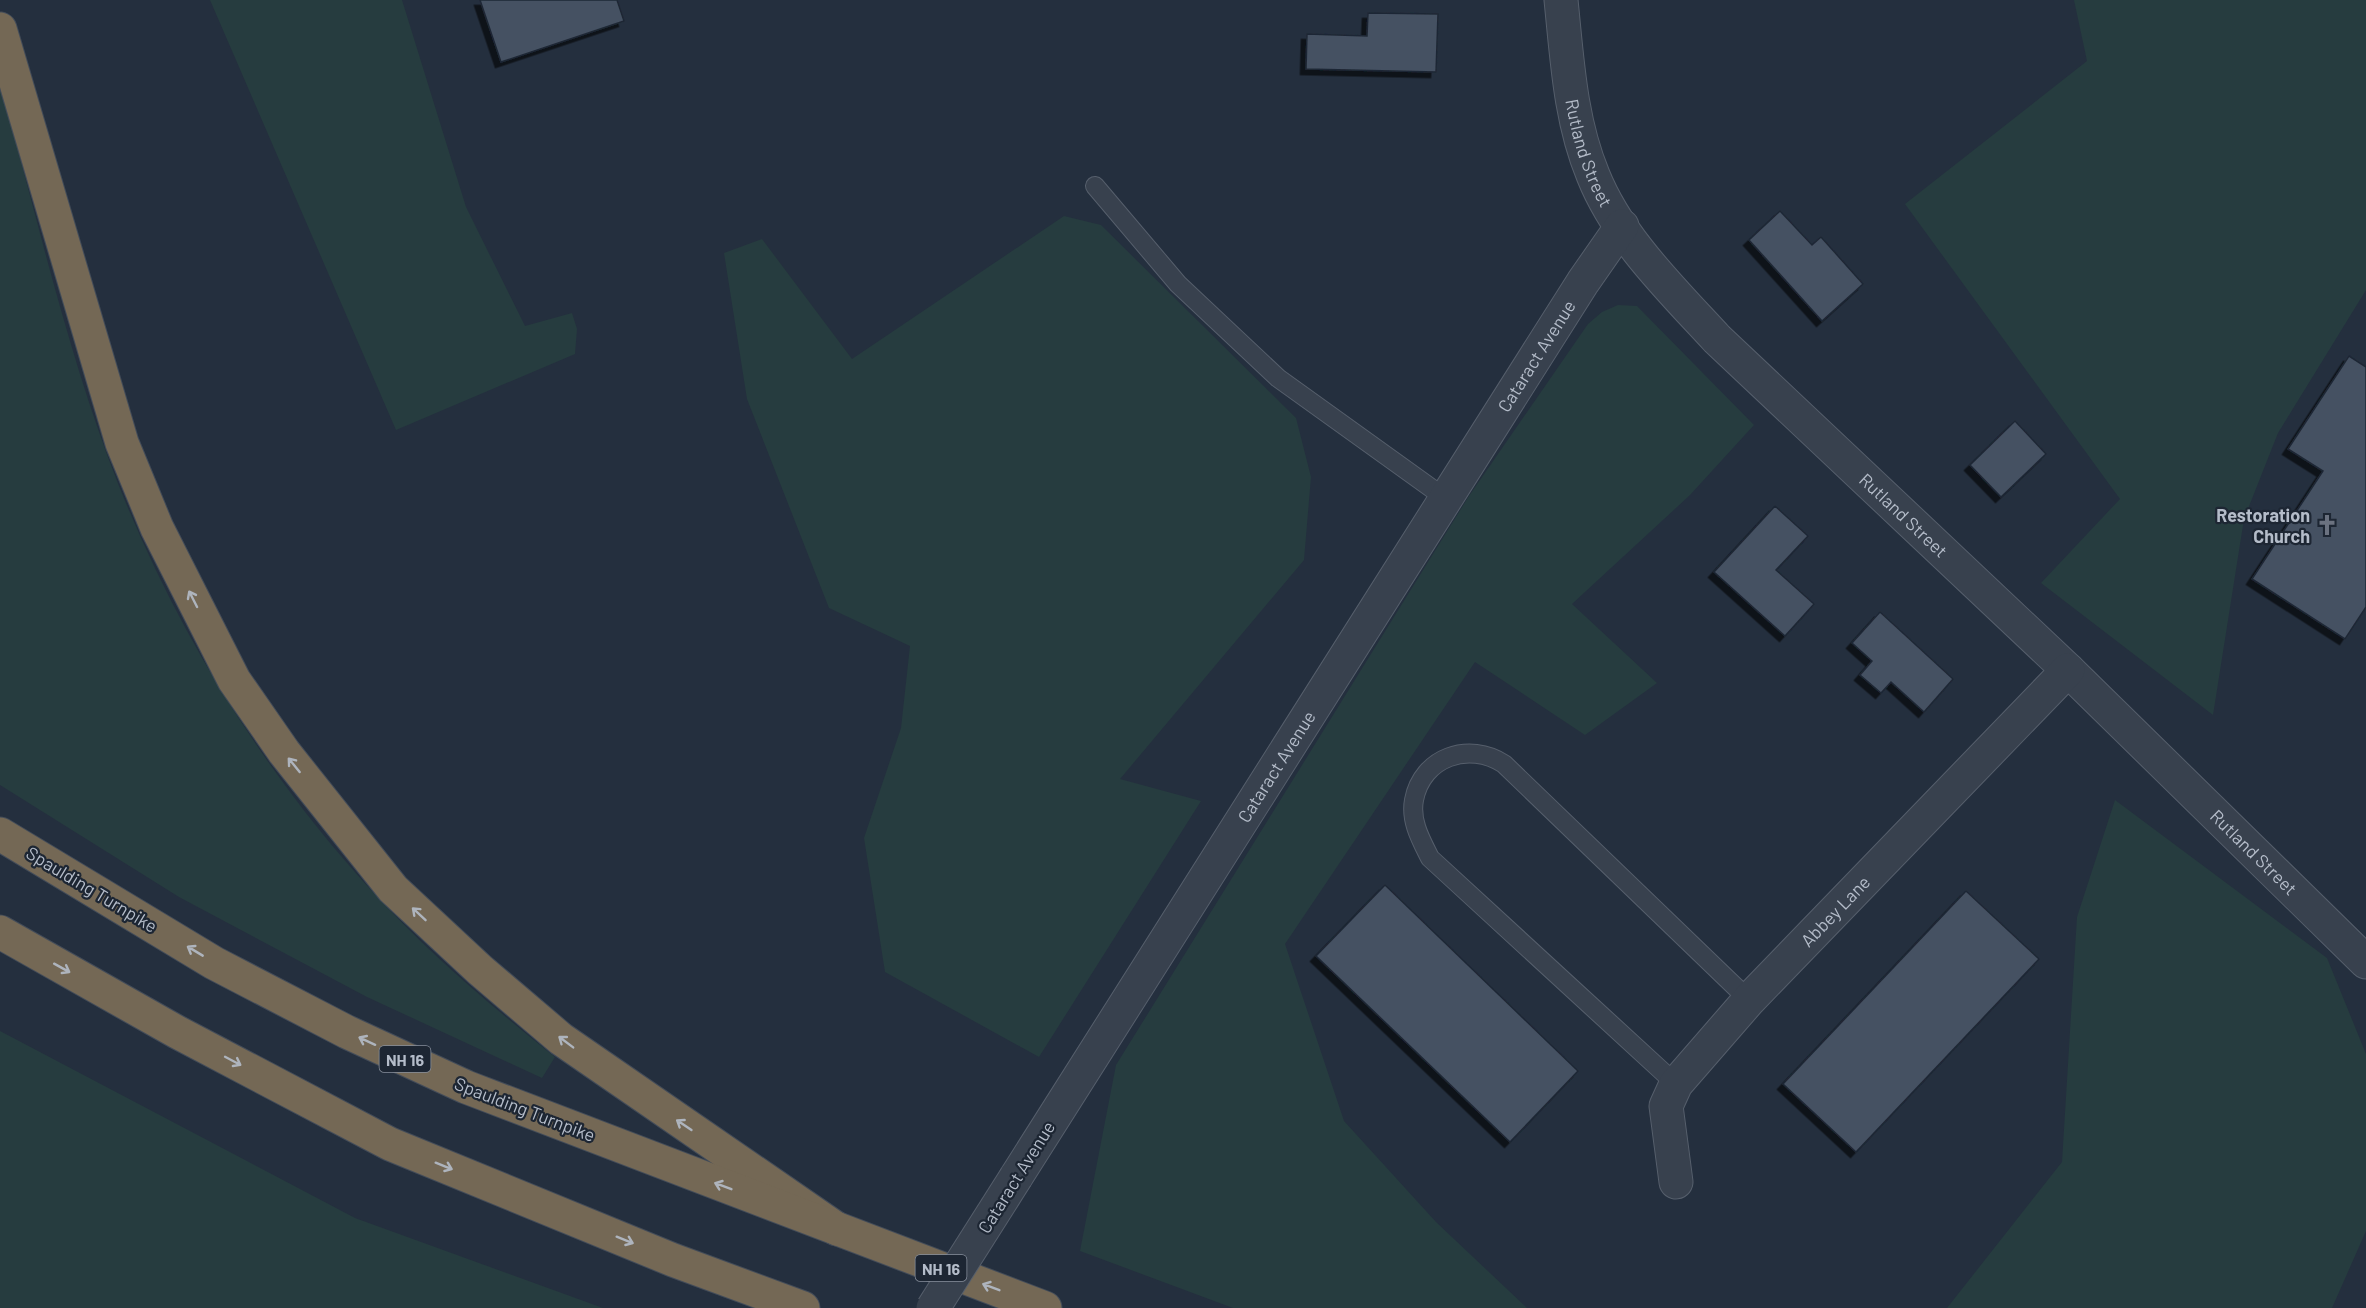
<svg xmlns="http://www.w3.org/2000/svg" width="2366" height="1308" viewBox="0 0 2366 1308" font-family="Barlow,sans-serif">
  <style>
    .green { fill: #263c3f }
    .building { fill: #455162; stroke: #1f2835; stroke-width: 1.5; filter: url(#shadow) }
    .lines { fill: none; stroke-linecap: round; stroke-linejoin: round }
    .service-casing { stroke: #565f6c; stroke-width: 20 }
    .minor-casing { stroke: #565f6c; stroke-width: 35 }
    .motorway-casing { stroke: #434c59; stroke-width: 35 }
    .service { stroke: #38414e; stroke-width: 18 }
    .minor { stroke: #38414e; stroke-width: 33 }
    .motorway { stroke: #746855; stroke-width: 33 }
    .minor-bridge-casing { stroke: #565f6c; stroke-width: 35; stroke-linecap: butt }
    .minor-bridge { stroke: #38414e; stroke-width: 33 }
    .oneway { stroke: #aeb4bd }
    .labels { text-anchor: middle; dominant-baseline: central; stroke-width: 4.5; stroke-linejoin: round; paint-order: stroke }
    .shield { fill: #1d2633; stroke: #878f9c; stroke-width: 1.5 }
    .shield-label { font-size: 16px; font-weight: bold; fill: #b4bcc9 }
    .street-label { font-size: 18px; fill: #b4bcc9; stroke: #1d2633 }
    .poi-label { font-size: 18px; font-weight: bold; fill: #b4bcc9; stroke: #1d2633; text-anchor: end }
  </style>
  <defs>
    <filter id="shadow"><feDropShadow dx="-5.5" dy="5.5" stdDeviation="0" flood-color="#0009"/></filter>
  </defs>
  <rect width="100%" height="100%" fill="#242f3e"/>
  <g class="green">
    <polygon points="210,0 402,0 466,207 525,326 572,313 577,329 575,354 396,430"/>
    <polygon points="2074,0 2366,0 2366,290 2278,433 2244,519 2213,715 2041,583 2120,499 1905,204 2087,61"/>
    <path d="M0,83C37,217 68,356 119,486C178,634 264,773 371,890C427,952 490,1005 555,1057L542,1078L367,997L179,897L0,785Z"/>
    <polygon points="1064,216 1101,225 1296,418 1311,477 1304,560 1120,779 1201,801 1039,1057 885,972 864,838 901,728 910,646 829,608 747,399 724,253 762,239 852,359"/>
    <polygon points="1618,305 1637,306 1754,425 1690,495 1572,604 1657,683 1585,735 1475,662 1285,944 1344,1121 1436,1222 1527,1308 1233,1308 1080,1251 1116,1065 1469,496 1588,324 1602,312"/>
    <polygon points="2115,800 2327,958 2366,1054 2366,1231 2332,1308 1947,1308 2062,1162 2077,917"/>
    <polygon points="0,1031 355,1218 603,1308 0,1308"/>
  </g>
  <g class="building">
    <polygon points="480,0 617,0 624,21 501,62"/>
    <polygon points="1368,13 1438,14 1436,72 1306,69 1307,34 1367,36"/>
    <polygon points="1780,211 1812,245 1821,237 1863,284 1822,321 1749,240"/>
    <polygon points="2349,356 2366,367 2366,607 2345,639 2252,579 2323,471 2288,449"/>
    <polygon points="2015,421 2046,454 2001,497 1970,465"/>
    <polygon points="1775,506 1808,536 1776,570 1814,604 1785,636 1714,572"/>
    <polygon points="1880,612 1953,679 1924,712 1891,682 1881,693 1860,675 1872,661 1852,643"/>
    <polygon points="1385,885 1578,1071 1510,1142 1316,956"/>
    <polygon points="1966,891 2039,959 1856,1152 1783,1084"/>
  </g>
  <g class="lines">
    <defs>
      <g id="service">
        <polyline points="1095,186 1178,284 1278,378 1445,498"/>
        <path d="M1676,1084L1430,858C1421,840 1410,821 1414,800C1422,757 1469,741 1504,764L1749,1000"/>
      </g>
      <g id="minor">
        <path id="s1" d="M1561,0C1567,58 1570,120 1593,175C1618,238 1672,290 1717,339L2068,670L2366,962"/>
        <path id="s2" d="M1016,1177L1583,282L1622,226"/>
        <path id="s3" d="M1676,1182L1666,1106L1676,1084L1749,1000L2068,670"/>
      </g>
      <g id="motorway">
        <polyline points="0,29 122,443 157,528 234,680 284,752 393,889 480,970 561,1039 837,1229"/>
        <polyline points="0,834 214,963 347,1032 466,1087 1045,1308"/>
        <polyline points="0,932 177,1032 390,1144 673,1260 803,1308"/>
      </g>
    </defs>
    <use href="#service" class="service-casing"/>
    <use href="#minor" class="minor-casing"/>
    <use href="#motorway" class="motorway-casing"/>
    <use href="#service" class="service"/>
    <use href="#minor" class="minor"/>
    <use href="#motorway" class="motorway"/>
    <defs>
      <polyline id="minor-bridge" points="933,1308 1016,1177"/>
    </defs>
    <use href="#minor-bridge" class="minor-bridge-casing"/>
    <use href="#minor-bridge" class="minor-bridge"/>
  </g>
  <defs><path id="oneway-shaft" d="M-6 0H5M1.5-3L5.5 0L1.5 3" fill="none" stroke-width="1.6" stroke-linecap="round" stroke-linejoin="round" transform="scale(1.5)"/></defs>
  <g class="oneway">
    <use href="#oneway-shaft" transform="translate(193 599) rotate(-117)"/>
    <use href="#oneway-shaft" transform="translate(294 765) rotate(-129)"/>
    <use href="#oneway-shaft" transform="translate(419 914) rotate(-137)"/>
    <use href="#oneway-shaft" transform="translate(195 951) rotate(-149)"/>
    <use href="#oneway-shaft" transform="translate(62 968) rotate(29)"/>
    <use href="#oneway-shaft" transform="translate(367 1041) rotate(-155)"/>
    <use href="#oneway-shaft" transform="translate(566 1042) rotate(-143)"/>
    <use href="#oneway-shaft" transform="translate(233 1061) rotate(28)"/>
    <use href="#oneway-shaft" transform="translate(684 1125) rotate(-146)"/>
    <use href="#oneway-shaft" transform="translate(444 1166) rotate(22)"/>
    <use href="#oneway-shaft" transform="translate(723 1186) rotate(-159)"/>
    <use href="#oneway-shaft" transform="translate(625 1240) rotate(22)"/>
    <use href="#oneway-shaft" transform="translate(991 1287) rotate(-159)"/>
  </g>
  <defs>
    <symbol id="church-bare" viewBox="-9 -9 18 18"><path d="M-1.2-6h2.4v3.5h3.3v2.4h-3.3V6h-2.4V-.1h-3.3v-2.4h3.3Z" fill="#6b7280" stroke="#1d2633" stroke-width="2.5" paint-order="stroke"/></symbol>
  </defs>
  <g fill-rule="evenodd">
    <use href="#church-bare" x="2312" y="510" width="30" height="30"/>
  </g>
  <g class="labels">
    <g class="shield">
      <rect x="379.5" y="1046" width="51" height="26" rx="4.5"/>
      <rect x="915.5" y="1255" width="51" height="26" rx="4.5"/>
    </g>
    <g class="shield-label">
      <text x="405" y="1059">NH 16</text>
      <text x="941" y="1268">NH 16</text>
    </g>
    <g class="street-label">
      <text stroke="none"><textPath href="#s1" startOffset="156">Rutland Street</textPath></text>
      <text stroke="none"><textPath href="#s2" startOffset="972">Cataract Avenue</textPath></text>
      <text stroke="none"><textPath href="#s1" startOffset="642">Rutland Street</textPath></text>
      <text stroke="none"><textPath href="#s2" startOffset="486">Cataract Avenue</textPath></text>
      <text stroke="none"><textPath href="#s1" startOffset="1128">Rutland Street</textPath></text>
      <text transform="translate(92 889) rotate(31)">Spaulding Turnpike</text>
      <text stroke="none"><textPath href="#s3" startOffset="336">Abbey Lane</textPath></text>
      <text transform="translate(525 1109) rotate(21)">Spaulding Turnpike</text>
      <text transform="translate(1016 1177) rotate(-58)">Cataract Avenue</text>
    </g>
    <g class="poi-label">
      <text x="2310" y="515">Restoration<tspan x="2310" dy="21">Church</tspan></text>
    </g>
  </g>
</svg>
